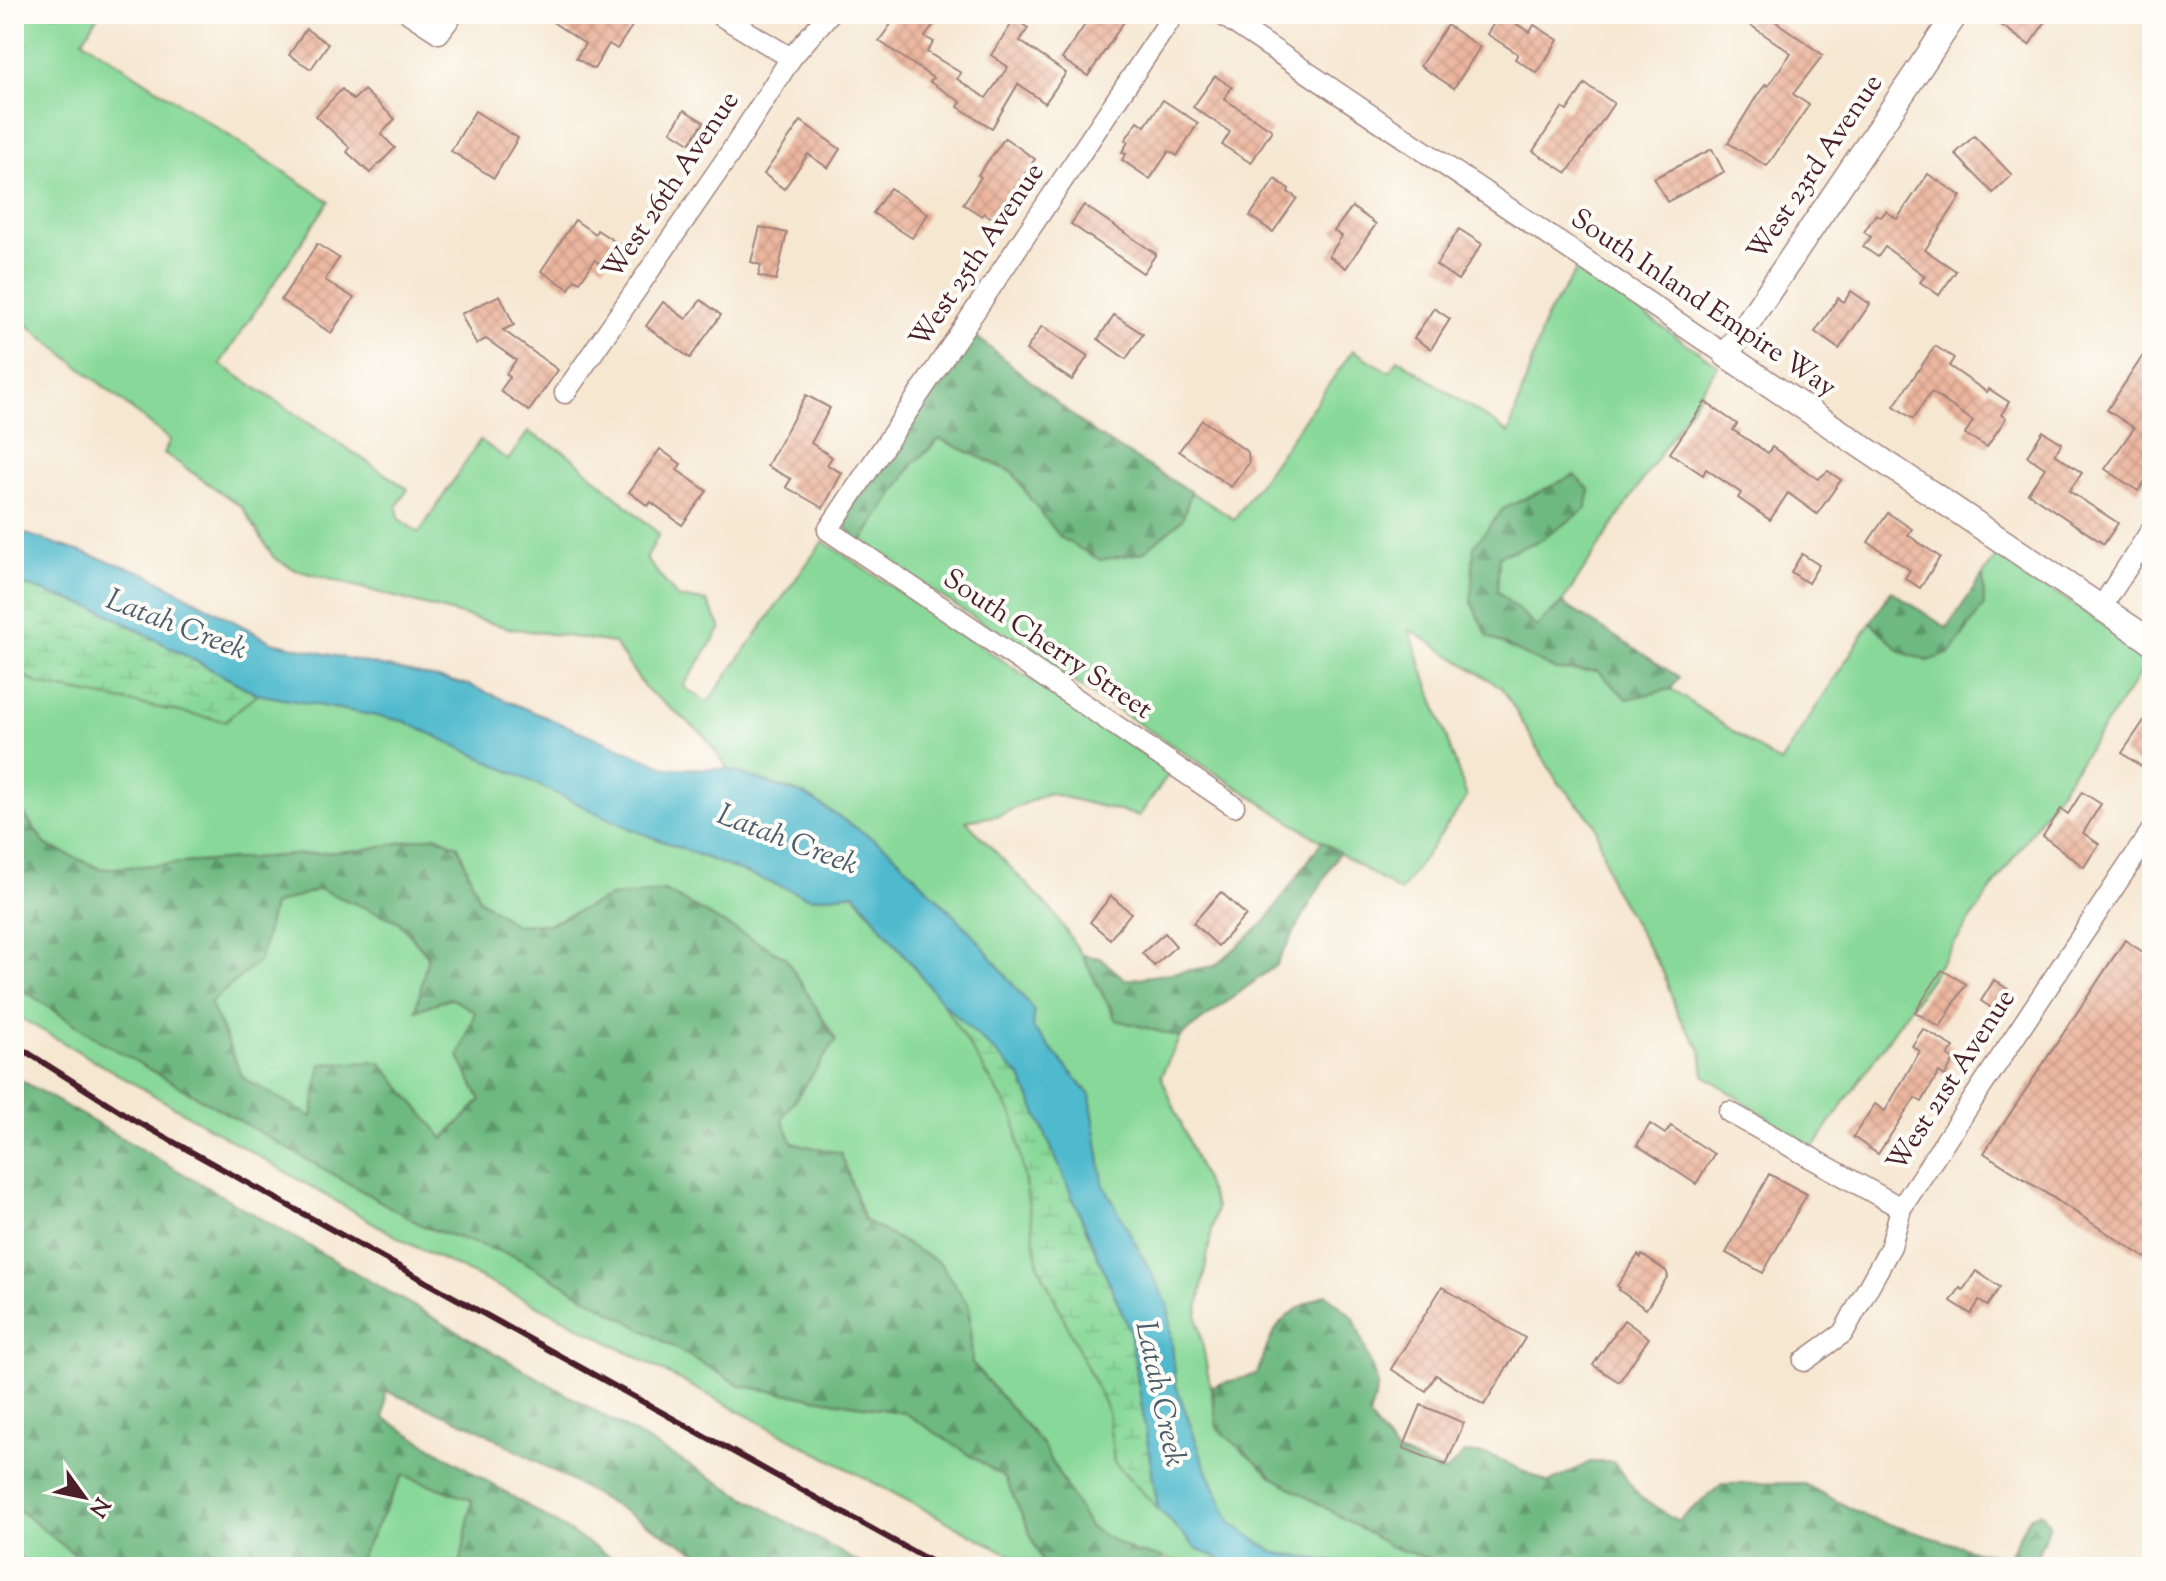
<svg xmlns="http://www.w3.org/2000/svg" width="2166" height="1581" viewBox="0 0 2166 1581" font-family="'Sorts Mill Goudy',serif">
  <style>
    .grass { fill: #88d999; stroke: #697c62; stroke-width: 2 }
    .forest { fill: url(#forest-firs); stroke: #5c6c56; stroke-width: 2; fill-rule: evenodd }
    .wetland { fill: url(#wetland-marsh); stroke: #697c62; stroke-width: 2 }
    .water { fill: #50bacd; stroke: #4d6c7c; stroke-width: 2 }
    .building { fill: url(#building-cross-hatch) }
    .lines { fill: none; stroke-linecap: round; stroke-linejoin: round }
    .minor-casing { stroke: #a0837e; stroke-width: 23 }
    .tertiary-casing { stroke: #a0837e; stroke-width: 27 }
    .minor { stroke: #fff; stroke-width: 20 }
    .tertiary { stroke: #fff; stroke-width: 24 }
    .rail { stroke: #4a1f2b; stroke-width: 6 }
    .labels { text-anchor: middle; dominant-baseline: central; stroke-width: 8; stroke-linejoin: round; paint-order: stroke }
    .street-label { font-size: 28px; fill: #4a1f2b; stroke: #fdfcf7 }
    .water-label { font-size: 30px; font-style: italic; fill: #4c5d6c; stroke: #fdfcf7 }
  </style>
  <defs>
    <pattern id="forest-firs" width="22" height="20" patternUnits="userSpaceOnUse" patternTransform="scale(2)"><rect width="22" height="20" fill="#6eb981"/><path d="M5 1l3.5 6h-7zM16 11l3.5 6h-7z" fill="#5c966a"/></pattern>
    <pattern id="wetland-marsh" width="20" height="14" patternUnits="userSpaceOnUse" patternTransform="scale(2)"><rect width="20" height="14" fill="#88d999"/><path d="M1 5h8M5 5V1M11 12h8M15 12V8" fill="none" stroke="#77ba84"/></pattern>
    <pattern id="building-cross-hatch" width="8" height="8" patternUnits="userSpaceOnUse" patternTransform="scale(2)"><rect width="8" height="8" fill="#ecb69e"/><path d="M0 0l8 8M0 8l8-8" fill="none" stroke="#cc9c88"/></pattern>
  </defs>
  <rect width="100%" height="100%" fill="#fdfcf7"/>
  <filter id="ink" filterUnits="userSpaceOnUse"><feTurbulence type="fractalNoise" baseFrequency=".0125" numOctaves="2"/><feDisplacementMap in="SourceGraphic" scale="16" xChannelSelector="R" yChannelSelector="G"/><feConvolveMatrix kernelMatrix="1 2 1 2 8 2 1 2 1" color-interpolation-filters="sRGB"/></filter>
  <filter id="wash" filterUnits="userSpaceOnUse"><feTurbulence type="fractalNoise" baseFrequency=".006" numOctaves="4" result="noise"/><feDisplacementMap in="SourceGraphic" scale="32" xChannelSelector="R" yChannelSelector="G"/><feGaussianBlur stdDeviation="1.8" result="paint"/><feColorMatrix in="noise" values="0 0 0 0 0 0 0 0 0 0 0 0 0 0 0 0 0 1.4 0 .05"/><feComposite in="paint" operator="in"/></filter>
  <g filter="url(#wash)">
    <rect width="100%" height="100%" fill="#f6e7d1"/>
    <g class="grass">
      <polygon points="14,14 99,14 83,40 329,201 220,364 408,489 397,506 399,519 419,533 480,440 508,460 528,432 567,453 659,534 646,559 678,598 707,601 721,628 683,687 708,702 823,541 1170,772 1139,816 1048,793 1000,815 966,821 1054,913 1082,955 1116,1020 1180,1037 1161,1076 1216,1207 1197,1315 1218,1428 1273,1477 1392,1547 1456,1567 1368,1567 1275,1553 1231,1524 1205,1466 1176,1385 1168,1305 1103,1183 1090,1095 1033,1028 1034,1011 977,939 890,850 807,796 728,769 703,734 645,688 614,643 509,628 296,570 274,558 242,507 164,453 170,440 14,314"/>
      <polygon points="1577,269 1718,365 1562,603 1536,627 1497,591 1499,556 1541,540 1574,475 1472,580 1556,670 1598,671 1627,699 1671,689 1780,763 1871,622 1901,652 1928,661 1984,605 1983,575 1998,554 2152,657 1813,1148 1704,1075 1701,1050 1677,1013 1664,974 1611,884 1595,824 1557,781 1502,688 1409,629 1467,797 1400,892 860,544 914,463 940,439 1013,473 1031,500 1182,520 1191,492 1234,519 1353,350 1389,372 1398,359 1509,433 1546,317"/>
      <polygon points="14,671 39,684 225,721 257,694 404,721 631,829 811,898 854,893 941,1001 1014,1117 1039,1266 1108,1411 1114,1462 1197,1549 1238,1567 1205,1567 1136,1553 1089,1527 1042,1444 972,1363 969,1306 940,1263 863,1220 841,1153 793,1144 781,1119 836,1040 610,898 549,924 515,925 479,899 458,846 435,836 362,850 101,869 46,845 14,800"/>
      <polygon points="319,888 398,921 428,956 417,1010 451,998 475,1012 459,1057 481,1100 443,1139 380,1062 321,1064 312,1118 243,1078 210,1003 260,960 273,905"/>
      <polygon points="14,984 102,1042 425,1227 514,1256 742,1386 905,1413 1005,1478 1045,1567 1033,1567 563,1318 408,1243 14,1014"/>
      <polygon points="403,1475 472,1500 460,1567 355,1567"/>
      <polygon points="14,1506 90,1567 31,1567 14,1553"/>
      <polygon points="178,1552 203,1567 150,1567"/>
    </g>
    <g class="forest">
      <polygon points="972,333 1094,433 1191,492 1182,520 1142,553 1100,560 1061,538 1031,500 1013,472 940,439 914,463 860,544 847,528 846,514"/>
      <polygon points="1574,475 1590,490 1586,509 1541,540 1499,556 1497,591 1536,627 1562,603 1679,677 1671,689 1627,699 1598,671 1556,670 1488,637 1471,601 1474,546 1503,509"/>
      <polygon points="1983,575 1984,605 1951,653 1928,661 1901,652 1871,622 1891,591 1947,628"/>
      <path d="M14,800L46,845L101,869L362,850L435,836L458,846L479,899L515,925L549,924L610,897L665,891L785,957L836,1040L782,1119L793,1143L841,1153L864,1220L940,1263L969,1306L972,1363L1042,1444L1089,1527L1136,1553L1162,1557L1161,1567H1045L1005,1478L905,1413L742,1386L514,1256L425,1227L102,1042L14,984ZM319,889L398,921L428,955L416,1010L451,998L475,1012L459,1057L481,1100L444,1139L380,1062L321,1064L312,1117L243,1078L210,1003L260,960L273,905Z"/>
      <polygon points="1322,841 1339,852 1276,965 1180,1037 1116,1020 1082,955 1100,958 1126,980 1215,966 1265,922"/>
      <polygon points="14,1076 866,1567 723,1567 475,1427 386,1391 384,1418 627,1567 460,1567 472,1500 403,1475 355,1567 203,1567 178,1552 150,1567 90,1567 14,1506"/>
      <path d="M1326,1294L1354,1318L1378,1385L1369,1417L1396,1452L1446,1472L1464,1453L1490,1455L1549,1483L1590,1462H1613L1640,1497L1678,1521L1722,1484L1802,1483L1869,1518L1976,1551L2008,1557L2029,1517L2041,1512L2050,1524L2036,1558L2041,1567H1456L1392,1547L1273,1477L1217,1428L1212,1386L1257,1374C1274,1326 1278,1316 1326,1294Z"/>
    </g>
    <g class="wetland">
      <polygon points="14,582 101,610 257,694 225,721 39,684 14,671"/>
      <polygon points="941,1001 1021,1077 1130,1331 1158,1509 1114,1462 1108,1411 1039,1266 1014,1117"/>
    </g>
    <polygon class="water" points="14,530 145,573 272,642 469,685 668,768 728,769 807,796 890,850 976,938 1034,1011 1033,1028 1090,1095 1103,1183 1168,1305 1176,1385 1205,1466 1231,1523 1275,1553 1368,1567 1238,1567 1197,1549 1158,1509 1130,1331 1021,1077 941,1001 855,893 811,898 631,829 404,721 257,694 101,610 14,582"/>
    <g id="blocks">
      <g class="building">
        <polygon points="541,14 640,14 617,49 609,44 594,69 576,58 585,44"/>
        <polygon points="898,14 941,14 925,37 934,42 927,52 961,73 957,79 986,98 1008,67 991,55 1015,19 1028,28 1020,41 1066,73 1045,103 1018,84 992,128 958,107 961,102 930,82 933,78 879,41"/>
        <polygon points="1092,14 1115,14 1125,20 1088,76 1062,59"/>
        <polygon points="1500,14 1530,32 1534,25 1558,40 1537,73 1515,59 1518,54 1487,34"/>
        <polygon points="1751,14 1761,14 1775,21 1823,55 1793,94 1809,105 1767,166 1728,143 1756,97 1766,84 1768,86 1791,53 1746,22"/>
        <polygon points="1986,14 2051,14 2029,45"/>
        <polygon points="1447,25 1480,47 1454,88 1420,66"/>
        <polygon points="306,29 328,44 311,69 289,55"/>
        <polygon points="1215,76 1232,87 1224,99 1272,130 1251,163 1222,145 1230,132 1193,107"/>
        <polygon points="1585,84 1614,103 1567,173 1533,151 1562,108 1567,111"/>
        <polygon points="342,89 353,100 364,90 395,119 381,134 395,148 370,173 347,152 350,148 316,116"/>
        <polygon points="1163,100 1198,123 1177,156 1169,151 1150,179 1122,160 1126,154 1122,152 1128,142 1125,140 1138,121 1145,126"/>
        <polygon points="684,110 704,122 690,143 671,131"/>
        <polygon points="475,111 518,138 494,178 451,151"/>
        <polygon points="801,121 840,149 828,168 808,154 784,189 764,174"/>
        <polygon points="1974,136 2012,175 1993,193 1955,154"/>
        <polygon points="1005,138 1035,159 994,219 984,213 982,216 963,204 981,177 978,175"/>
        <polygon points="1712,149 1724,172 1667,202 1654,178"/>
        <polygon points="1928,174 1961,196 1925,250 1956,271 1939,295 1920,282 1925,276 1885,247 1878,257 1863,247 1871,237 1864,232 1876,214 1881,217 1886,211 1897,219"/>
        <polygon points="1275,179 1289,189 1288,192 1297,198 1273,232 1250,216"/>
        <polygon points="890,188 928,214 912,238 873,213"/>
        <polygon points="1084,205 1156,254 1143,273 1071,224"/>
        <polygon points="1352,207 1376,224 1346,268 1329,256 1342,236 1334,231"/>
        <polygon points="575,220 595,234 597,230 619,244 604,267 595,260 580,282 575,279 569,289 541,271"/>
        <polygon points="760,227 787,233 776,280 758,276 761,265 751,262"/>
        <polygon points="1459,229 1482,244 1458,280 1436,265"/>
        <polygon points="317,244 339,258 325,280 354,298 331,333 281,300"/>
        <polygon points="1851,291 1870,304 1839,349 1815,332 1838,298 1844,302"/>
        <polygon points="500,295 514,325 503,330 558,370 529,411 500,391 510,377 506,374 516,360 486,339 476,344 461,314"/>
        <polygon points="701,300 721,315 690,358 646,326 663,302 686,319"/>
        <polygon points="1434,308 1450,319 1431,349 1414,338"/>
        <polygon points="1114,315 1143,334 1126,359 1098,339"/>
        <polygon points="1042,326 1088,356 1072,380 1026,350"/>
        <polygon points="2152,342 2152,471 2138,491 2105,469 2134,428 2107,410"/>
        <polygon points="1935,346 1954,358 1949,366 1987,392 1989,389 2009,402 2001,415 2006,418 1987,447 1965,434 1973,421 1931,392 1913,419 1894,406"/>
        <polygon points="806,395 830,408 811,443 832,457 827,465 842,473 823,508 786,487 791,479 767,466"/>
        <polygon points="1705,402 1737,424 1733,430 1768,453 1772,447 1818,479 1828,471 1841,480 1817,514 1788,493 1770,520 1738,498 1741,493 1706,469 1703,475 1670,453"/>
        <polygon points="1202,420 1248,452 1249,463 1231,487 1179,451"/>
        <polygon points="2043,431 2062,443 2055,454 2082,473 2069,491 2118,523 2104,544 2028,493 2045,468 2027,456"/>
        <polygon points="660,449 681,464 677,470 707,491 682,525 651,502 648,506 629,492"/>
        <polygon points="1888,513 1912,529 1908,535 1940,557 1920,588 1905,578 1910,570 1868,542"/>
        <polygon points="1802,554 1819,565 1808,583 1791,572"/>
        <polygon points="2152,709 2152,774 2122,753"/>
        <polygon points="2082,792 2101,804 2083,833 2099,844 2084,867 2043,836 2061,809 2068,814"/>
        <polygon points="1221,892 1246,915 1218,946 1193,923"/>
        <polygon points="1111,896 1131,913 1110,939 1090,922"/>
        <polygon points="1165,933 1176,946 1154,966 1142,953"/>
        <polygon points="2125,940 2152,958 2152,1262 1984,1153"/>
        <polygon points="1942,970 1966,984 1940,1027 1915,1012"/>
        <polygon points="1994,980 2009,990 1995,1010 1981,1001"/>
        <polygon points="1923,1029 1954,1047 1948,1056 1954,1060 1945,1076 1939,1072 1922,1102 1915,1098 1878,1154 1853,1137 1875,1104 1885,1111 1920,1051 1912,1046"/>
        <polygon points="1650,1124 1665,1134 1671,1126 1714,1154 1696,1184 1637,1145"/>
        <polygon points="1769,1174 1807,1194 1763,1273 1726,1253"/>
        <polygon points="1638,1255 1641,1258 1642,1255 1666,1271 1668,1276 1646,1309 1619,1290 1620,1288 1617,1286"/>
        <polygon points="1976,1271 2000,1287 1987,1306 1979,1301 1971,1314 1951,1301 1960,1288 1963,1290"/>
        <polygon points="1442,1287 1525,1338 1484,1405 1436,1375 1426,1391 1391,1369"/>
        <polygon points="1624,1320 1649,1338 1619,1382 1593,1365"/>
        <polygon points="1421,1405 1464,1423 1446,1465 1403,1448"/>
      </g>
    </g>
  </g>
  <g filter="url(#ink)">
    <use href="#blocks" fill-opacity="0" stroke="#a0837e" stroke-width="2"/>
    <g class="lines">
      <defs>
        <g id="minor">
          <polyline points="410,14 439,33 453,14"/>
          <polyline points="718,14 791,58"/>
          <polyline points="1174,14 828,530 1234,806"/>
          <polyline points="1221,14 1726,355"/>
          <polyline points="565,393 729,155 791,58 829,14"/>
          <polyline points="2101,608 2152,529"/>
          <polyline points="1729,1112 1901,1208"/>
          <polyline points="1804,1361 1843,1333 1891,1246 1901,1208 2152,830"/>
        </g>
        <polyline id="tertiary" points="1956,14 1726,355 2152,642"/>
      </defs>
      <use href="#minor" class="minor-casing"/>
      <use href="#tertiary" class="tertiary-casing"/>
      <use href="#minor" class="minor"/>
      <use href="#tertiary" class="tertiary"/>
      <polyline class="rail" points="14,1044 134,1120 941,1567"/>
    </g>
  </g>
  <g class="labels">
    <g class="street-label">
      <text transform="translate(1816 168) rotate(-56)">West 23rd Avenue</text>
      <text transform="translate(672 186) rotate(-56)">West 26th Avenue</text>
      <text transform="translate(978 256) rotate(-56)">West 25th Avenue</text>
      <text transform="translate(1703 304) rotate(34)">South Inland Empire Way</text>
      <text transform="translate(1047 645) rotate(34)">South Cherry Street</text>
      <text transform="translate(1952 1081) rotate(-57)">West 21st Avenue</text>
    </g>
    <g class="water-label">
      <text transform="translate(176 626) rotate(21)">Latah Creek</text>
      <text transform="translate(787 841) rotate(21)">Latah Creek</text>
      <text transform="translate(1159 1394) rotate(78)">Latah Creek</text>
    </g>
  </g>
  <rect width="2166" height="1581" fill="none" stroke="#fdfcf7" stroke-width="48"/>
  <g transform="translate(84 1497) rotate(123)" stroke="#fdfcf7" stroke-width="6" paint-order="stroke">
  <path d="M0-6L14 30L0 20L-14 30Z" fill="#4a1f2b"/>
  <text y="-12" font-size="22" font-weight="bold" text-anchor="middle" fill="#4a1f2b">N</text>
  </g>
</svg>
